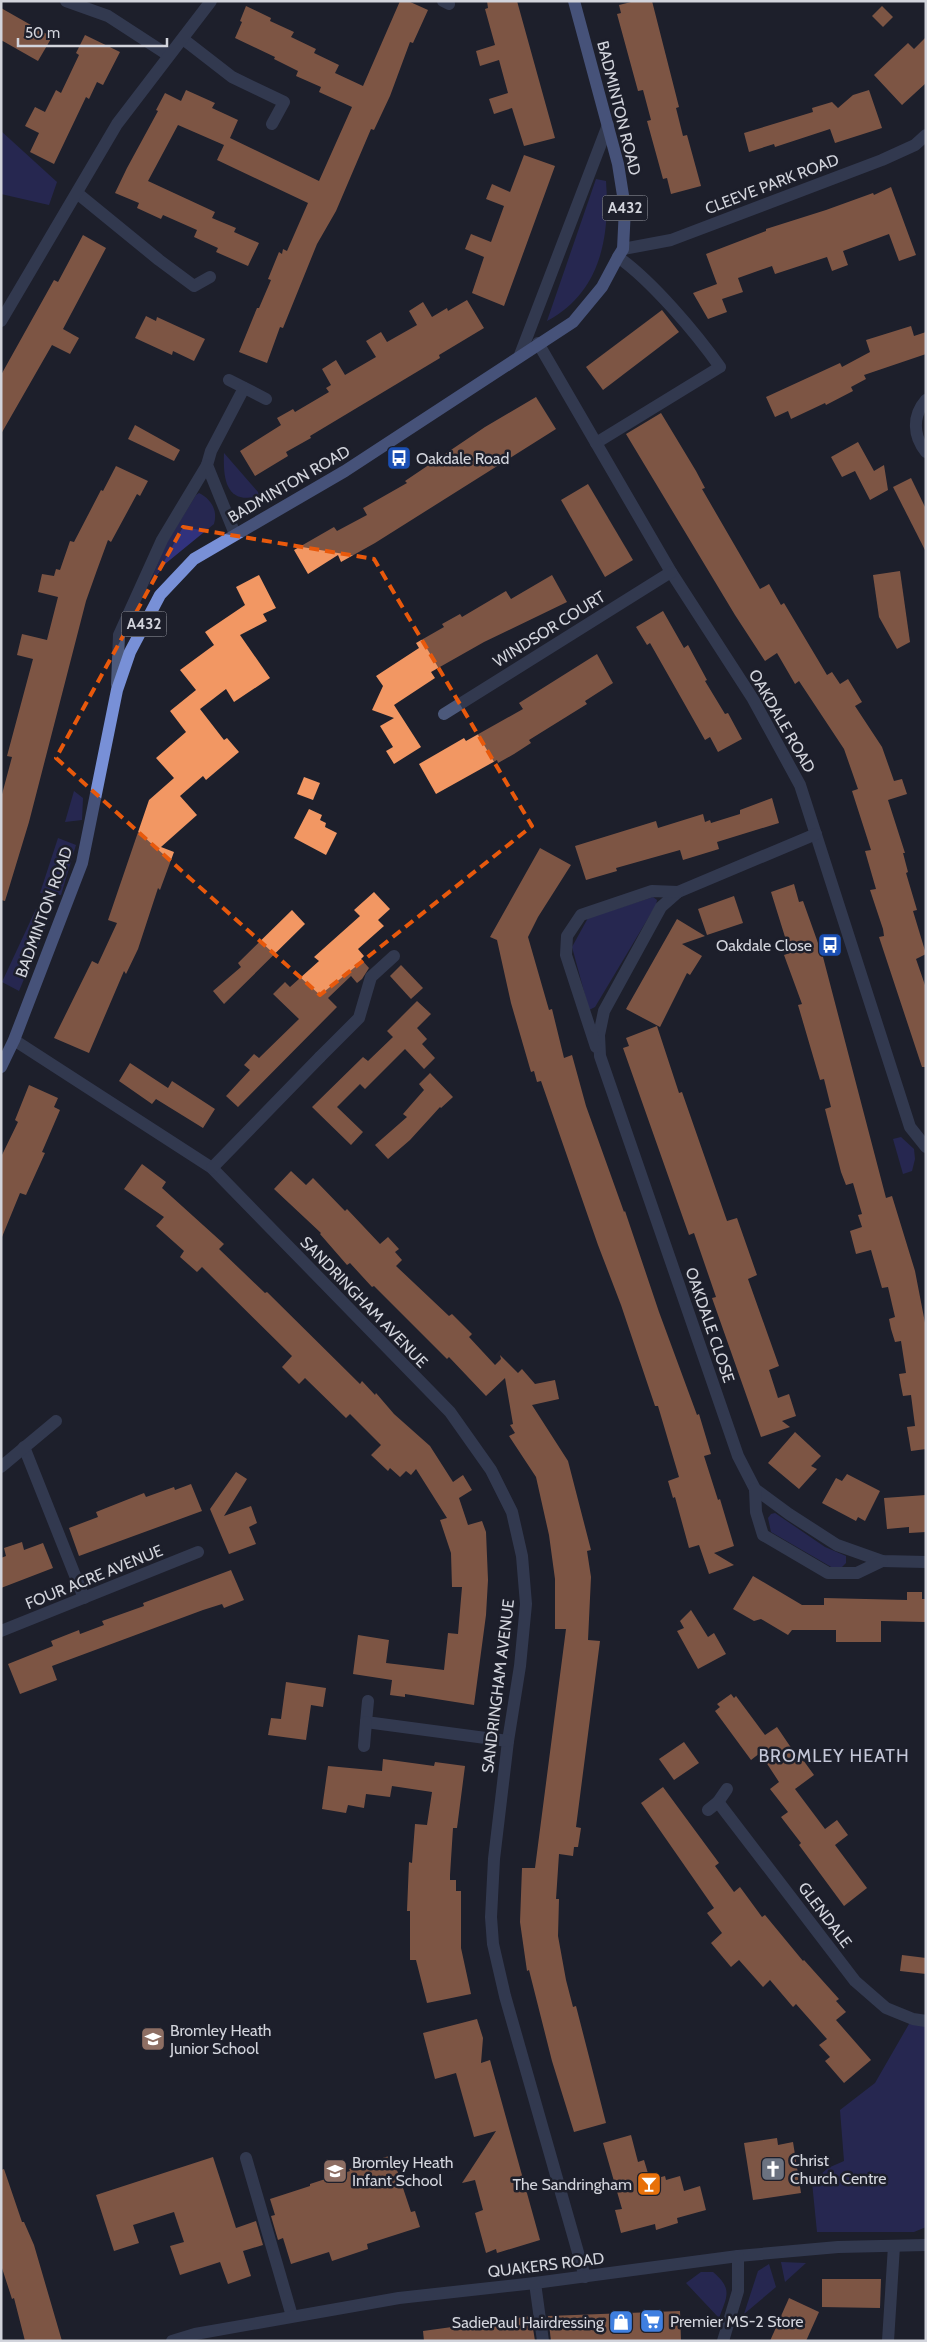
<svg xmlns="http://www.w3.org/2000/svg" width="927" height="2342" viewBox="0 0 927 2342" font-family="Cabin,sans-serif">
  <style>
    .green { fill: #31327d }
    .building { fill: #f29763 }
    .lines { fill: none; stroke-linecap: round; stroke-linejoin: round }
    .service { stroke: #4c597b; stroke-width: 12 }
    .minor { stroke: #4c597b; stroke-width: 12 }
    .primary { stroke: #7890d7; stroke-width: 12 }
    .marked { fill: none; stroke: #e8590c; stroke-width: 4; stroke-dasharray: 10 6; stroke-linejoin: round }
    .labels { text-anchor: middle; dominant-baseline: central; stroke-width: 5; stroke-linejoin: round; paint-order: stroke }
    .shield { fill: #1d1f2b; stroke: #9c9ea7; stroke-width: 1 }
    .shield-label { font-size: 15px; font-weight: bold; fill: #d2d4dc }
    .street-label { font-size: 16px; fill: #d2d4dc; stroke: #1d1f2b }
    .poi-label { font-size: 16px; fill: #d2d4dc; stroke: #1d1f2b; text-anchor: start }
    .neighbourhood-label { font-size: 18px; letter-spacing: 1px; fill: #c4c7d8; stroke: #1d1f2b }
  </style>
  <rect width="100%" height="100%" fill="#1d1f2b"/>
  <g class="green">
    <polygon points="1,131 57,182 49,205 1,194"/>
    <path d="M596,179L606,181C610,237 601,292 547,321Z"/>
    <path d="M224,453L258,492L259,496C226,505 223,479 224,453Z"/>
    <path d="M199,493C211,499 218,510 214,524L165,564L148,587L166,544L196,495Z"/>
    <polygon points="74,791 83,798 82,820 65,822"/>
    <polygon points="58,838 76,845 61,895 40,893"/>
    <polygon points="653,897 657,900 656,905 595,1007 589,1010 572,947 588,918"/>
    <polygon points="36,909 50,917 19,991 2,982"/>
    <polygon points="901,1137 914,1149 915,1159 912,1171 903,1174 893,1139"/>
    <polygon points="775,1513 825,1547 846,1556 846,1563 842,1567 833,1568 771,1532 768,1518 771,1514"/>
    <polygon points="909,2024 926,2025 926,2227 914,2232 817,2232 812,2182 828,2168 844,2161 840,2110 875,2083"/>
    <polygon points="781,2262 806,2263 785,2282"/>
    <polygon points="769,2264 776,2287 744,2314 758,2271"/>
    <path d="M701,2272H713C733,2289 727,2296 719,2318L686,2283Z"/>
  </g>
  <g class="building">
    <polygon points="400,1 408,1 428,10 413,43 410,42 390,96 374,130 371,129 336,211 317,244 283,328 280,327 267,363 239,352 257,308 259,308 271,280 268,279 279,252 282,254 283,249 287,251 308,203 217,160 224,145 178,125 148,181 215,212 212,218 236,228 234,232 259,243 248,266 216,252 218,248 194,237 197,230 163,215 161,219 137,208 139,203 115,193 127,168 158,111 156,110 165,93 181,101 186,90 215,103 212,108 238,120 230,138 319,181 352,107 319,92 321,87 296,76 298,71 274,59 275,57 235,38 242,22 240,21 246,6 271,18 270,21 294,32 291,37 316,49 314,53 339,65 335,73 363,86"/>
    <polygon points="487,1 517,1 555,138 524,146 512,108 494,114 489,99 508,93 499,60 480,66 476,51 495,45 485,9 488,8"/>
    <polygon points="635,1 652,1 679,107 676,108 683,136 687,135 701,186 671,194 667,178 663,179 647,121 651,120 643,90 638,91 617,14 621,13 619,5"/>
    <polygon points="882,6 893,17 883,27 872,16"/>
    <polygon points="1,8 52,37 38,61 1,40"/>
    <polygon points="85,35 120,52 103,85 97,82 89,99 86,97 54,164 30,152 39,133 25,126 35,107 45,112 56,90 61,93 79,55 76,53"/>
    <polygon points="926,37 926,83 902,105 874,75 908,43 914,49"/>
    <polygon points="869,90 882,128 835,143 830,129 775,147 774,144 749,152 744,133 813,112 812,108 832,102 838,108 853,95"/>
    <polygon points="524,155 555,166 504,306 472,293 484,257 465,249 471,234 491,242 504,206 486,199 492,184 510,192"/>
    <polygon points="891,187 916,255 899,261 889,234 843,251 848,265 832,271 827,257 775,274 772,266 738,278 743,292 722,299 727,312 708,319 693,293 717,284 706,254 766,231 766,229 826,210 873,193 874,195"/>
    <polygon points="83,235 106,248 63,329 79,338 70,354 52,345 1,434 1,375 54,280 58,282"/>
    <polygon points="467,300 484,328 439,355 440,358 310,436 311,438 286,452 288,456 255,476 240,451 281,425 277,418 293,409 295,412 329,392 326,388 331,385 322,369 336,360 345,375 376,357 366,341 381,332 387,342 417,325 409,311 423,302 432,317 447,308 448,311"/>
    <polygon points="662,310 679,332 603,390 586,367"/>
    <polygon points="146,316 156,321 157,317 205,339 194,361 173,351 172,355 135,338"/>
    <polygon points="911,326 914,336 926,332 926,354 864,375 866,379 851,387 853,391 826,405 825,403 791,419 788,411 775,417 766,397 840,363 842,367 870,352 866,340"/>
    <polygon points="536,397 556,429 375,543 341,562 338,555 308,574 294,550 334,527 337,531 367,515 363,508 407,483 405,481 485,427"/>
    <polygon points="661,413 696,471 705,488 702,489 760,589 769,584 781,605 784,603 827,675 832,672 840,684 848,679 862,702 855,706 882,747 894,781 902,779 907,794 888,800 905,853 903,853 908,872 906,873 917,910 913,911 926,954 916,959 926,988 926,1067 922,1067 879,937 884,936 883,929 870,890 876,889 865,851 871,850 852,791 858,789 844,749 799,681 795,684 777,653 765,661 735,615 626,434"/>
    <polygon points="135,425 180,450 174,461 128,439"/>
    <polygon points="858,442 874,471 884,465 888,490 870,500 855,471 842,477 831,457"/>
    <polygon points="116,466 148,481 140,496 137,494 111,542 108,540 97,570 86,601 29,822 5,901 1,900 1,798 12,757 7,756 33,659 17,655 22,634 47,640 58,597 38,592 42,574 54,576 56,569 60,570 70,541 74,542 101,490 103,491"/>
    <polygon points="911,478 926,509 926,552 893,487"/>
    <polygon points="588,484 633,560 605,577 561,500"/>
    <polygon points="900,571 910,642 897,649 879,617 873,575"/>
    <polygon points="259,575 276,608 263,614 267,621 240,635 270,678 234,702 226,689 200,709 224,740 227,738 239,752 206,780 203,776 180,796 197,815 161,847 174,852 160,890 158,888 138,949 126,974 124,971 89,1053 54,1038 92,961 98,964 117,923 108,920 149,800 174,778 156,758 186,732 170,711 196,690 180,670 214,645 205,632 245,605 236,587"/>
    <polygon points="552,575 567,602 484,642 431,672 435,678 394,705 421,747 394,764 386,751 393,747 380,726 394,718 372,710 383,686 376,676 419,648 416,643 444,627 442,624 460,614 462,617 506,591 511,599"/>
    <polygon points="663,611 684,648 688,645 707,680 705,681 725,714 728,713 742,739 718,752 710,737 705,740 650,643 647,645 636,627"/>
    <polygon points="597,654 613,683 585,701 587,704 529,740 531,743 514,754 498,763 497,760 436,794 419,764 464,738 466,741 523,709 519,703"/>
    <polygon points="304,777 320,783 313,800 297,794"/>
    <polygon points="772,798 779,823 717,842 719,849 683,860 680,850 616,868 617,871 586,880 575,846 656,821 658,828 703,814 705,822 710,820 711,823 740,814 740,810"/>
    <polygon points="309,809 322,815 320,820 326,823 325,827 337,833 326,855 294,838"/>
    <polygon points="540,848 571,865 538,917 528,937 549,1010 552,1009 564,1058 572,1055 586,1106 624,1212 625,1211 659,1312 697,1415 699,1414 711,1454 704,1456 718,1500 720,1499 734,1546 714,1553 734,1565 709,1574 699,1545 689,1548 675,1497 673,1498 668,1481 679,1477 658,1406 655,1406 621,1305 598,1245 541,1081 537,1082 534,1071 531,1072 511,1003 497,940 490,937"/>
    <polygon points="794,884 799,902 803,901 823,957 886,1198 892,1196 915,1271 926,1328 926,1449 911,1451 907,1427 915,1426 911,1395 903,1396 901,1386 899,1374 906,1373 901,1341 895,1342 891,1329 889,1319 895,1317 888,1287 882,1288 871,1250 856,1254 850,1231 862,1227 858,1215 862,1214 853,1183 846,1185 841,1172 825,1109 831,1107 824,1079 820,1080 798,1005 802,1004 784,955 790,953 771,892"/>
    <polygon points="374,892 390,909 378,920 384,926 358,949 364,956 361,959 369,968 362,979 357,983 351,976 328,998 337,1007 238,1107 226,1096 250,1070 244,1065 254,1054 259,1058 299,1019 273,994 285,982 290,987 319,961 314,957 360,916 354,910"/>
    <polygon points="734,896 743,923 707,935 698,909"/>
    <polygon points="292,910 305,924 224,1004 213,991 241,967 238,963"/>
    <polygon points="677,919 705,936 682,944 702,956 690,975 687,973 660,1027 626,1009"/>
    <polygon points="401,965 423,988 411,999 390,976"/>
    <polygon points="417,1001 431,1014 417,1028 427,1039 422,1044 435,1058 424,1069 405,1049 365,1089 360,1084 337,1107 363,1132 351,1145 312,1107 363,1057 368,1061 393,1037 387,1031"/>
    <polygon points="657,1026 679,1093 682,1092 727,1221 737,1218 757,1275 748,1279 779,1366 769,1370 778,1398 789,1394 796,1416 782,1421 790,1427 761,1437 712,1298 716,1297 694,1233 689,1235 623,1048 629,1046 626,1038"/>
    <polygon points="130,1063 168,1088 172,1081 215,1109 203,1128 156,1099 152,1104 119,1081"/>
    <polygon points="430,1073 453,1097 441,1108 440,1107 410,1140 388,1159 375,1145 407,1117 403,1114 424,1090 419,1084"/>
    <polygon points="29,1085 58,1098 54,1107 60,1110 42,1152 45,1153 26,1195 20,1193 2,1237 1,1157 18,1122 15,1120"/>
    <polygon points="142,1164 166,1182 162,1188 224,1244 219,1249 265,1293 267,1292 360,1384 362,1381 375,1395 376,1393 394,1414 430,1446 453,1482 463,1475 472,1490 459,1498 468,1525 482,1521 486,1532 488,1580 486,1615 474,1705 405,1694 405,1697 390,1695 392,1680 353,1674 358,1635 389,1640 386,1663 444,1670 448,1633 458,1634 462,1587 452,1587 451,1553 440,1520 447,1518 416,1469 411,1475 406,1471 400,1477 390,1468 388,1471 371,1455 381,1445 350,1414 346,1418 305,1378 299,1384 282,1367 292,1356 202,1267 197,1272 180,1257 184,1251 156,1226 164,1217 124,1189"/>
    <polygon points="291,1171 306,1185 313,1178 345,1211 347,1209 380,1244 388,1237 399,1249 395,1252 402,1260 396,1266 449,1316 452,1314 472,1334 469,1337 495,1365 501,1359 500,1355 518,1373 522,1369 535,1384 555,1380 559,1399 532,1405 568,1461 591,1550 587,1551 591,1577 588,1640 600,1641 576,1827 581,1828 578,1847 574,1847 573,1856 559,1854 556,1899 559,1899 558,1936 566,1980 573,2007 576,2006 606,2123 574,2132 552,2061 529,1970 527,1971 520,1922 522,1868 535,1868 566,1629 555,1629 555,1579 549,1535 536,1477 509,1436 515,1433 510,1425 513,1424 505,1378 486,1396 449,1357 447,1359 374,1286 372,1287 350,1263 347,1265 320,1234 321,1233 274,1189"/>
    <polygon points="795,1432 821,1456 811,1466 817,1469 799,1489 768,1463"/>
    <polygon points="236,1472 247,1479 224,1516 251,1506 257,1523 249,1527 256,1544 229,1554 210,1509"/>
    <polygon points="847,1474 880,1491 865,1521 858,1517 856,1521 822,1503 836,1478 842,1481"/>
    <polygon points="191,1484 202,1511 79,1556 69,1528 98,1517 96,1512 144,1493 146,1497 174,1487 175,1490"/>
    <polygon points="926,1495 926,1532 909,1533 909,1527 887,1529 884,1498"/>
    <polygon points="22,1542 24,1550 43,1543 53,1568 1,1588 1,1558 6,1556 4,1548"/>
    <polygon points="231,1570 244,1600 224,1608 222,1604 203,1610 52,1666 57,1680 20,1694 8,1664 53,1646 51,1641 79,1630 80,1634 104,1625 102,1621 144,1606 143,1603"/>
    <polygon points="753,1576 802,1605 824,1605 824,1598 907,1600 907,1592 922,1592 922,1599 926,1599 926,1622 881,1621 881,1642 836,1642 836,1630 792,1630 788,1635 761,1619 754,1621 733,1609"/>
    <polygon points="691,1610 708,1637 714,1633 726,1654 698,1669 677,1631 684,1628 680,1621"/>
    <polygon points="286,1682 326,1688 323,1707 311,1705 306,1740 268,1735 271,1718 281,1719"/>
    <polygon points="731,1694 734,1698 736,1696 765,1735 777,1727 796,1755 798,1753 814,1775 795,1789 825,1829 837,1820 848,1835 835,1845 867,1888 844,1906 799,1845 801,1843 781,1817 788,1812 770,1789 779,1782 760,1753 751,1760 715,1711 720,1707 717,1704"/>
    <polygon points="684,1742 699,1763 674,1780 659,1759"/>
    <polygon points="383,1759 434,1766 435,1762 465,1766 457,1828 453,1828 450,1875 450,1880 456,1880 456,1891 461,1891 461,1948 471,1994 427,2003 416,1960 410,1960 410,1911 407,1911 409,1862 412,1863 415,1824 427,1825 432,1792 392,1786 390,1797 366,1794 364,1808 348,1805 346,1813 322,1809 328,1766 382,1771"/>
    <polygon points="663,1787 719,1863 715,1866 734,1892 740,1887 762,1917 765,1915 803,1961 804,1960 839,1999 836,2001 846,2012 836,2020 871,2060 844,2083 825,2061 830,2057 819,2045 827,2039 796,2004 793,2007 770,1980 763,1987 739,1960 731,1967 711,1943 722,1933 707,1913 714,1908 641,1803"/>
    <polygon points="902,1955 926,1958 926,1974 900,1971"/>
    <polygon points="477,2019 483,2038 481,2063 490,2060 540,2240 497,2253 496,2249 486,2253 475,2213 483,2210 475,2180 462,2183 496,2131 474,2137 456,2073 435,2079 423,2033"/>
    <polygon points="631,2135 638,2162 644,2160 650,2180 665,2176 666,2180 680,2176 684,2191 700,2186 706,2210 677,2218 678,2223 656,2230 655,2224 621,2233 615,2210 622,2209 603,2143"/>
    <polygon points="777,2138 778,2145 793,2142 801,2193 753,2200 744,2143"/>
    <polygon points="392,2155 411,2212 415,2211 420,2227 367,2244 368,2249 332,2261 329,2252 291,2264 283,2238 278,2240 271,2216 275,2215 270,2199 310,2186 310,2184 350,2171 349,2169"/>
    <polygon points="213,2157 236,2228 256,2221 263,2245 243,2251 251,2276 228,2284 220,2262 180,2275 170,2246 184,2242 174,2212 133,2225 139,2243 114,2251 96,2195"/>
    <polygon points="4,2169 22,2222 24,2222 34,2245 62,2341 25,2341 14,2298 12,2299 1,2265 1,2170"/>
    <polygon points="822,2279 881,2279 880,2308 822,2307"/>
    <polygon points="789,2298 819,2312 806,2341 770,2341"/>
    <polygon points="680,2311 681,2341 551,2341 548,2316"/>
    <polygon points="531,2316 535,2341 424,2341 423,2331"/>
  </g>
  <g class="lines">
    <g class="service">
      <polyline points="229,380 266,399"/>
      <path d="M596,443L720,367C696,333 652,281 618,257"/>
      <polyline points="235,534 207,465 211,451 244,388"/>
      <polyline points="320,1057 359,1018 371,977 394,956"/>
      <polyline points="24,1447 84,1598"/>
      <polyline points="1,1467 56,1421"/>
      <polyline points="246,2158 292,2316"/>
      <polyline points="535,2283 543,2341"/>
      <polyline points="888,2341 894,2246"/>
    </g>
    <g class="minor">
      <polyline points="66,1 108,16 168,55"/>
      <polyline points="443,1 449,4"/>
      <polyline points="183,39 232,77 284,102 272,124"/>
      <polyline points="77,193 159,260 194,286 210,277"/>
      <polyline points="623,249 671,240 882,160 915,145 926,135"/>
      <polyline points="1,321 117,124 211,1"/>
      <polyline points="538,343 671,572 753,699 800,785 910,1127 926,1147"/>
      <polyline points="520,355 608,125"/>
      <path d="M926,400C912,416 913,436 926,452"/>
      <polyline points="117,685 119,635 162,540 207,465"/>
      <polyline points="444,714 671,572"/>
      <polyline points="816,834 678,892 661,907 604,1011 599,1035 600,1056 738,1456 755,1489 789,1514 837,1545 882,1561 926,1562"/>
      <polyline points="14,1040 212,1168 450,1412 491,1470 512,1512 522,1556 526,1604 520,1666 508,1741 494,1859 491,1917 493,1944 505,1996 585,2277"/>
      <polyline points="596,1047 566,955 567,936 581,915 652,891 678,892"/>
      <polyline points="212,1168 320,1057"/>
      <polyline points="755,1489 756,1512 763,1535 828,1573 857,1573 882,1561"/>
      <polyline points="1,1631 198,1552"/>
      <polyline points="368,1701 366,1722 508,1741"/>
      <polyline points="364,1746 366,1722"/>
      <polyline points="718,1802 727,1789"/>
      <polyline points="708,1810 718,1802 855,1981 886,2008 913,2019 926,2021"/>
      <polyline points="172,2341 195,2334 399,2298 535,2283 738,2256 838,2247 926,2245"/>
      <polyline points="723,2341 738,2291 738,2256"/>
    </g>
    <polyline class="primary" points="1,1067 14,1040 82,863 117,690 130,652 160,595 194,559 345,471 573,322 602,287 618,257 623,249 625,208 618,164 574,1"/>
  </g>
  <path d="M0 0H927V2342H0ZM183,527L374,559L532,826L320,995L56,758Z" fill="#1d1f2b" fill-opacity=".55" fill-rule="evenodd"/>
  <path class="marked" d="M183,527L374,559L532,826L320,995L56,758Z"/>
  <defs>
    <symbol id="bus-square" viewBox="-11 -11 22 22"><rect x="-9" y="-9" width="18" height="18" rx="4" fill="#1a4fb4" stroke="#1d1f2b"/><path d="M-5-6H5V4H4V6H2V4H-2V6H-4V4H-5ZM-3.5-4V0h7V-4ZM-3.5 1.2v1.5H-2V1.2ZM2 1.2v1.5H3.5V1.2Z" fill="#fff"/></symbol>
    <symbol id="school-square" viewBox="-11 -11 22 22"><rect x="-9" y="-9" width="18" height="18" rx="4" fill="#8d6e63" stroke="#1d1f2b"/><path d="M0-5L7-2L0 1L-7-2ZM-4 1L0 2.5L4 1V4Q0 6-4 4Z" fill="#fff"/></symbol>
    <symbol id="church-square" viewBox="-11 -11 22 22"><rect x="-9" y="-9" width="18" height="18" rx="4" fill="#6b7280" stroke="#1d1f2b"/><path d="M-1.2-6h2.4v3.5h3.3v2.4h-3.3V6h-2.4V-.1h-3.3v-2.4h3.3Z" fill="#fff"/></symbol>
    <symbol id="bar-square" viewBox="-11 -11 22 22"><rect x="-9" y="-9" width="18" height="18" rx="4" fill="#e8710a" stroke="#1d1f2b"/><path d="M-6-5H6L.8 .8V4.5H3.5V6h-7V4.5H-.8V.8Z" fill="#fff"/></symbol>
    <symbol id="supermarket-square" viewBox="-11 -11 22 22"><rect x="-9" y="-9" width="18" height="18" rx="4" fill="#3f7fe0" stroke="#1d1f2b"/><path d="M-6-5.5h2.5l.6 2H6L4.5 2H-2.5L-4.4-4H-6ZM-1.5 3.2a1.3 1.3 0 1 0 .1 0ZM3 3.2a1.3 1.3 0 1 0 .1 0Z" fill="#fff"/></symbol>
    <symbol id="shop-square" viewBox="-11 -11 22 22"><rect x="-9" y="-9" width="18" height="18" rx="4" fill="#3f7fe0" stroke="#1d1f2b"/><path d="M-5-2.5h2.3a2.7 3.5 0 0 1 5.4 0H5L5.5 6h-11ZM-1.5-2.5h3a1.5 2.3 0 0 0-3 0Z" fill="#fff"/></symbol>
  </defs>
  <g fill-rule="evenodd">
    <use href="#bus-square" x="385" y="444" width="28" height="28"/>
    <use href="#bus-square" x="816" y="931" width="28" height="28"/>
    <use href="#school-square" x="139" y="2025" width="28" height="28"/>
    <use href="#church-square" x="759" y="2155" width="28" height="28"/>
    <use href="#school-square" x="321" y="2157" width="28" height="28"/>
    <use href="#bar-square" x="635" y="2170" width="28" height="28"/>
    <use href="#supermarket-square" x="638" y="2307" width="28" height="28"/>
    <use href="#shop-square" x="607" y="2308" width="28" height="28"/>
  </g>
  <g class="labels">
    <g class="shield">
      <rect x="602.5" y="195.5" width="45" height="25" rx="4"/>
      <rect x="121.5" y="611.5" width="45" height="25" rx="4"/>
    </g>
    <g class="shield-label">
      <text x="625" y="208">A432</text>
      <text x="144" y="624">A432</text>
    </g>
    <g class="street-label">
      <text transform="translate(619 108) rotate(76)">BADMINTON ROAD</text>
      <text transform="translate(772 184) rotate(-21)">CLEEVE PARK ROAD</text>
      <text transform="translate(289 484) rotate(-30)">BADMINTON ROAD</text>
      <text transform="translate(549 629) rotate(-32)">WINDSOR COURT</text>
      <text transform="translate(782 721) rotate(60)">OAKDALE ROAD</text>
      <text transform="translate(44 912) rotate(-70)">BADMINTON ROAD</text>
      <text transform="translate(364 1302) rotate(46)">SANDRINGHAM AVENUE</text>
      <text transform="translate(710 1325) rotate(71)">OAKDALE CLOSE</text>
      <text transform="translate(94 1577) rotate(-22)">FOUR ACRE AVENUE</text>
      <text transform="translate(498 1686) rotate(-83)">SANDRINGHAM AVENUE</text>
      <text transform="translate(825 1915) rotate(53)">GLENDALE</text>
      <text transform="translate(546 2265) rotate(-7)">QUAKERS ROAD</text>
    </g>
    <g class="poi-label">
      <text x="416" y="458">Oakdale Road</text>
      <text x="812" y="945" text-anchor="end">Oakdale Close</text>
      <text x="170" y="2030">Bromley Heath<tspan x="170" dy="18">Junior School</tspan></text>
      <text x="790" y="2160">Christ<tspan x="790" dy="18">Church Centre</tspan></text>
      <text x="352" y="2162">Bromley Heath<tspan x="352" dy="18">Infant School</tspan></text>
      <text x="632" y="2184" text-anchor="end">The Sandringham</text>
      <text x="670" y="2321">Premier MS-2 Store</text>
      <text x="604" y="2322" text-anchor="end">SadiePaul Hairdressing</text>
    </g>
    <g class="neighbourhood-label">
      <text x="834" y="1756">BROMLEY HEATH</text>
    </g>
  </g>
  <rect width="927" height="2342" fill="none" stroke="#d2d4dc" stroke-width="5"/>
  <path d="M18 38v8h149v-8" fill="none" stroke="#d2d4dc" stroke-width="2.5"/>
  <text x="25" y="38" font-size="15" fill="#d2d4dc" stroke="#1d1f2b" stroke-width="4" paint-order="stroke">50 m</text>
</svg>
